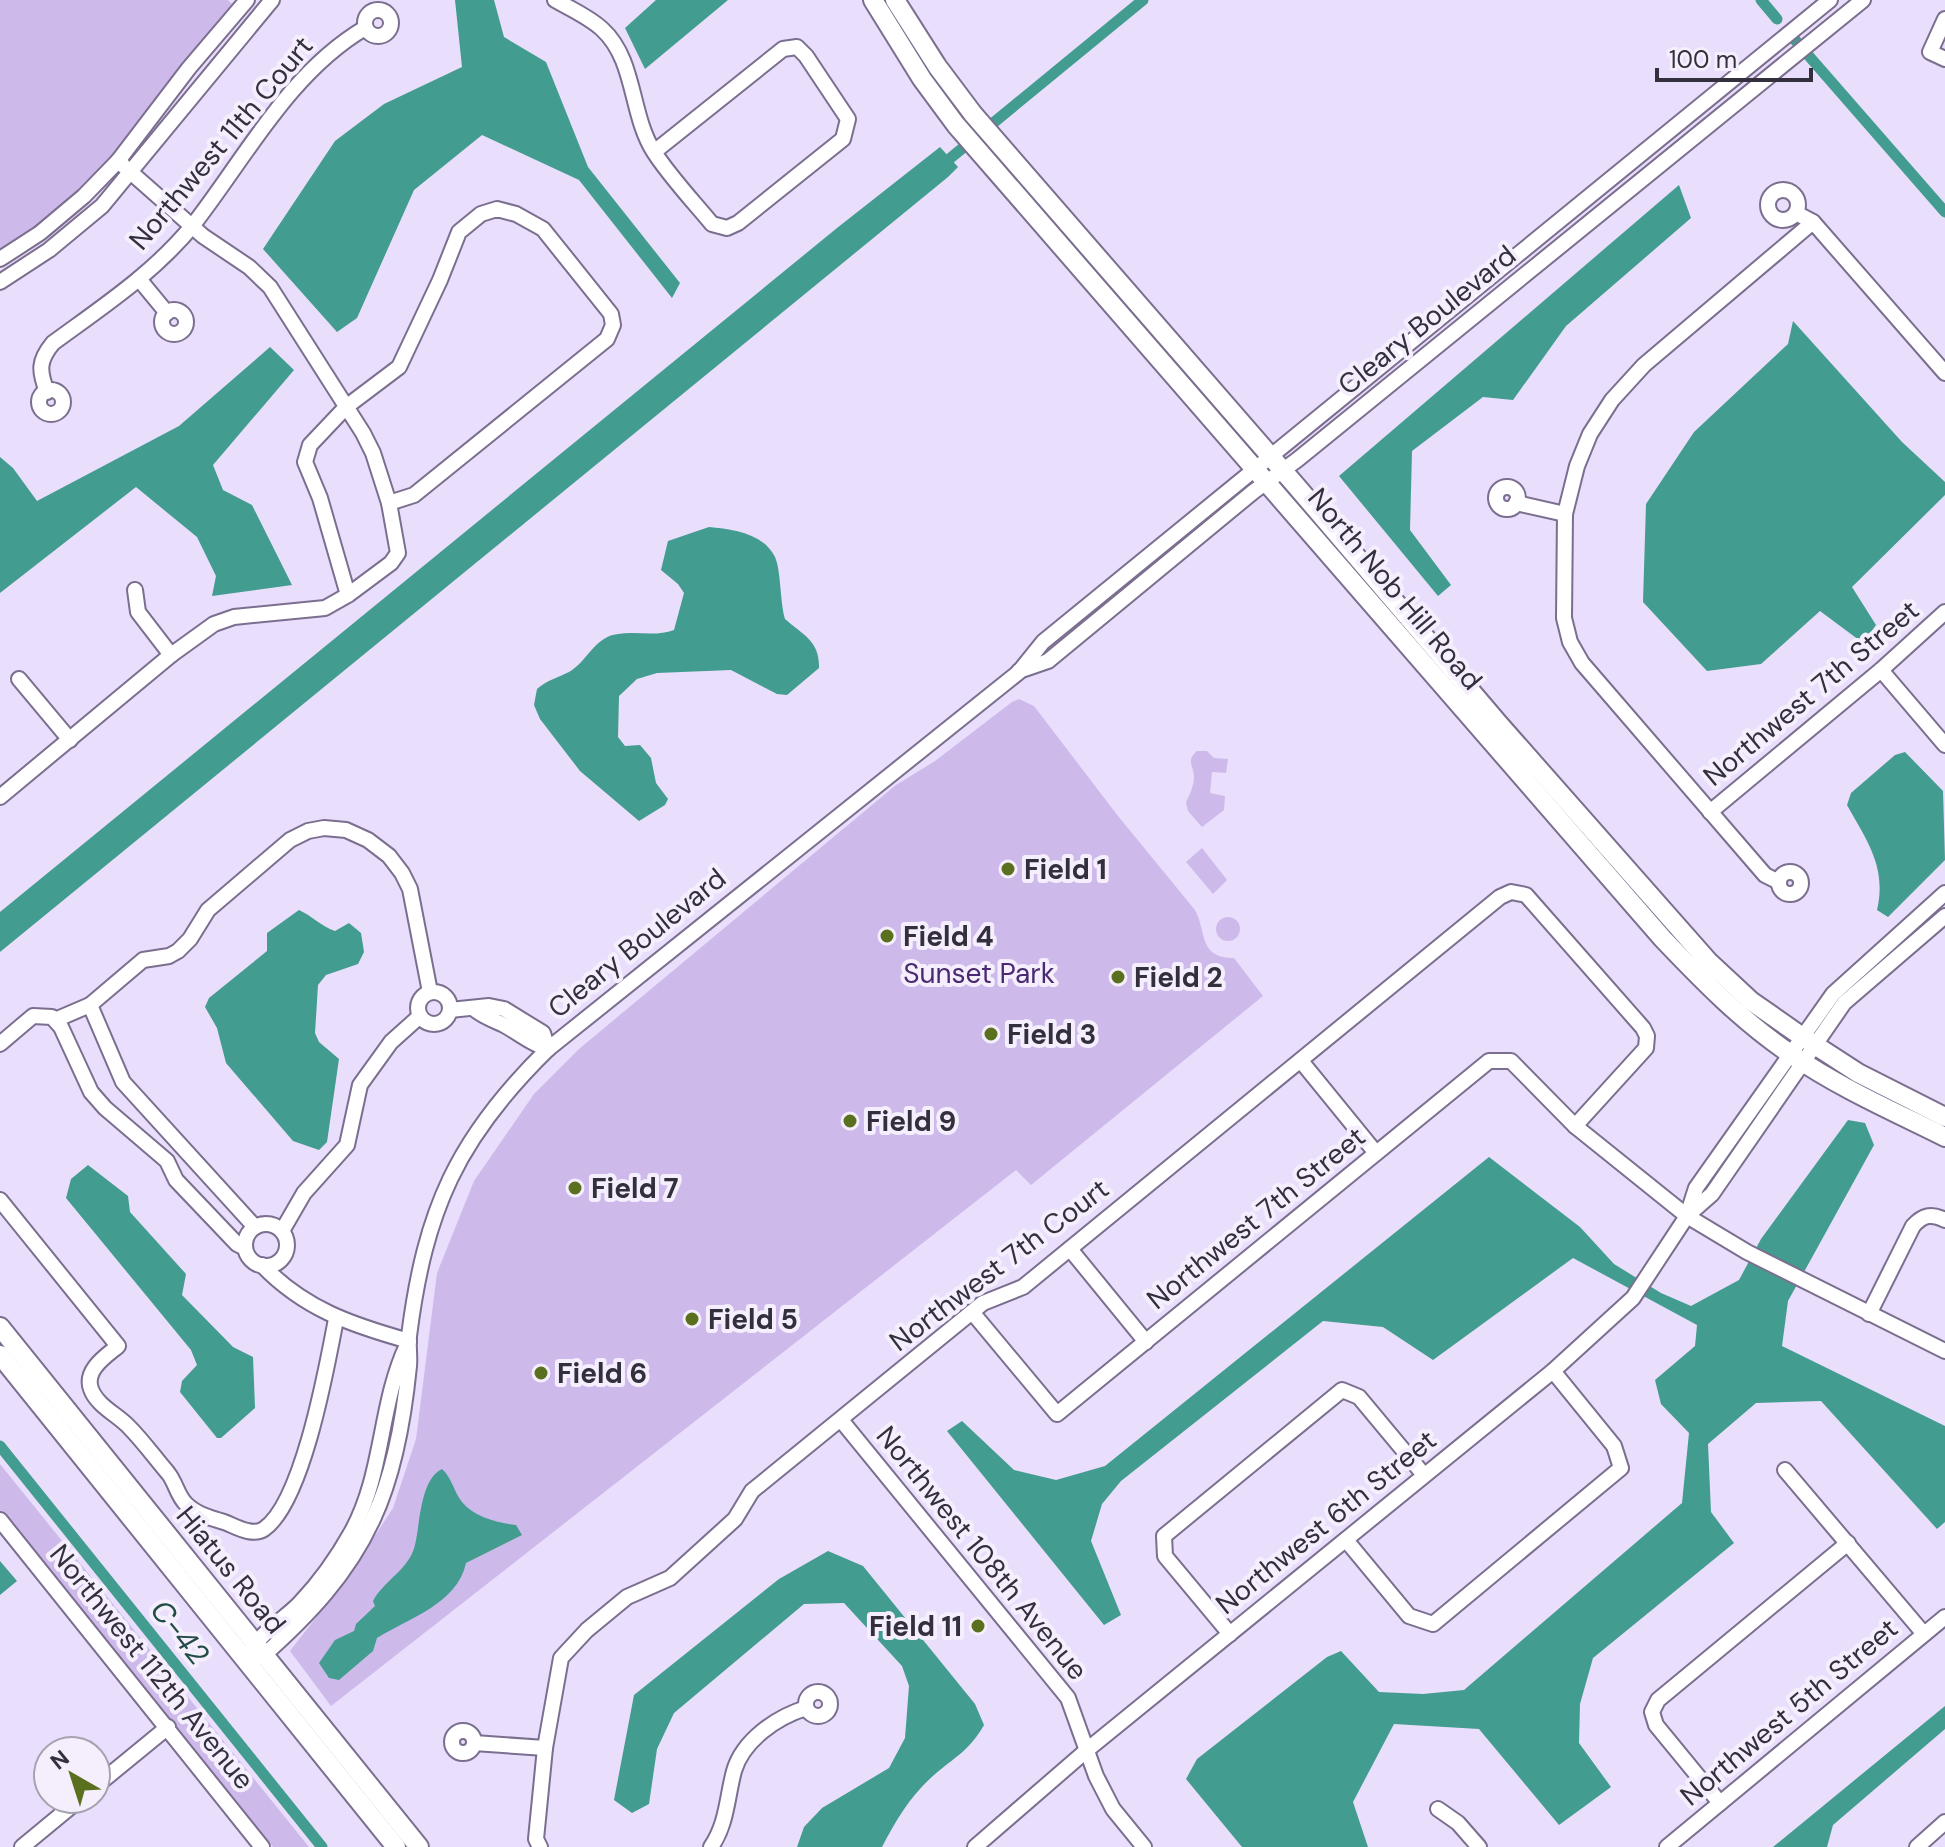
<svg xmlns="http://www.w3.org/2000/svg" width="1945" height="1847" viewBox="0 0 1945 1847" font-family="'DM Sans',sans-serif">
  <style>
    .green { fill: #cdbaeb }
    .water { fill: #429c8f }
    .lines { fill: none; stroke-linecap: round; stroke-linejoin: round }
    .canal { stroke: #429c8f; stroke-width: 11 }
    .minor-casing { stroke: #7b6e8f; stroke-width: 18 }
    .major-casing { stroke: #7b6e8f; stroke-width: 22 }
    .minor { stroke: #fff; stroke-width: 14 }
    .major { stroke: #fff; stroke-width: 18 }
    .poi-dot { fill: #5b701f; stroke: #f4eefd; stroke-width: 3 }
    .labels { text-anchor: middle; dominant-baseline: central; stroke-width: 8; stroke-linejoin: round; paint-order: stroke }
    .street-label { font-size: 28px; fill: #342f3d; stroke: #f4eefd }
    .poi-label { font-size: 28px; font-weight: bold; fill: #342f3d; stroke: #f4eefd; text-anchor: start }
    .park-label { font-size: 28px; fill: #4a2970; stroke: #f4eefd }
    .water-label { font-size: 30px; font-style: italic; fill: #234c46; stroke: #f4eefd }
  </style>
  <rect width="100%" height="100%" fill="#e9defc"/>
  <g class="green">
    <path d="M0,0H228L232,4C191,51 157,103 117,150C85,189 43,224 0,250Z"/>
    <path d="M1019,699L1034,706L1118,816L1195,910C1207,932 1198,958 1234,958L1263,996L1031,1185L1016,1170L331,1706L290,1651L352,1571L393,1508L416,1439L437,1273L474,1181L534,1094L579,1049L896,785L935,761L1012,702Z"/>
    <path d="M1197,751H1207L1214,758L1228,759L1226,773L1212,772L1210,793L1225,796L1224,810L1202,827L1188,811L1186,802C1190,794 1194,786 1194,776C1193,764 1186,761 1197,751Z"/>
    <polygon points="1202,848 1227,880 1213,894 1186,862"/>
    <circle cx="1228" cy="929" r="12"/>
    <polygon points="0,1464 309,1847 273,1847 0,1510"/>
  </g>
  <g class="water">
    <polygon points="455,0 494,0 504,37 546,62 588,167 680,283 672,298 579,180 482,135 414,190 357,318 337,332 263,249 335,141 384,104 462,67"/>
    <polygon points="656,0 728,0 645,69 625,28"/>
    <polygon points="940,147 958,167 948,177 0,952 0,912 837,228"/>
    <polygon points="1679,185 1691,218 1566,326 1513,400 1483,397 1412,451 1410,530 1451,585 1438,596 1339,476"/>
    <polygon points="1793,321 1902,442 1945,482 1945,495 1852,587 1876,625 1863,643 1820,611 1761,664 1707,671 1643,602 1646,504 1694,432 1788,344"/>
    <polygon points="270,347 294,370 213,465 223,490 252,505 292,585 212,596 216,576 197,537 136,487 0,593 0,457 13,468 37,501 179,426"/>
    <path d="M709,527C732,529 763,533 775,557C781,570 780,602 785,619C803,635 820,641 819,668L787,695L777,694L731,670L657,673L637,679L619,696L618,737L625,746L640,745L651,758L656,783L668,799L665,805L639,821L580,771L540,719L534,705L537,689C547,680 557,678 569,672C587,662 595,636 618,634C637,631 656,637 674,630L684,593L678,584L661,570L668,541Z"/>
    <path d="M1905,752L1943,791L1945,860L1888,917L1877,910C1887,867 1867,841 1847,805L1851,793L1895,755Z"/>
    <path d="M299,910C312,916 321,926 335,931L349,923L361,933L364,952L358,964L326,975L318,985L315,1033L319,1042L339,1059L327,1142L319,1150L293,1141L226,1063L217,1028L205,1007L209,998L267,951V933Z"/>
    <polygon points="1848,1120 1865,1123 1874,1145 1788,1301 1782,1346 1945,1426 1945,1522 1937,1529 1821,1401 1756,1403 1708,1444 1711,1512 1734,1543 1593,1658 1580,1704 1579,1743 1611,1787 1559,1825 1479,1729 1394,1724 1353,1802 1368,1847 1242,1847 1186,1779 1197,1759 1327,1657 1341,1651 1379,1692 1423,1694 1464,1690 1682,1503 1689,1433 1661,1404 1655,1380 1695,1346 1697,1325 1573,1258 1433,1360 1383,1327 1323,1321 1121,1481 1102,1504 1091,1541 1121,1615 1104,1625 947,1431 962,1421 1014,1470 1056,1480 1105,1466 1489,1157 1580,1227 1614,1264 1661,1293 1691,1306 1739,1280 1761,1239"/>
    <polygon points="88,1165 128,1196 130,1212 186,1274 182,1295 233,1347 253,1357 255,1408 221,1438 217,1438 180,1392 182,1381 197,1365 191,1350 66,1198 71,1179"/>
    <path d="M442,1469C452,1478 454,1492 462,1502C474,1517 498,1523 516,1525L522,1535L466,1563C457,1604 409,1618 377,1638L373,1651L339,1680L329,1678L319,1663L335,1640L354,1631L356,1624L375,1606L373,1601C384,1580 409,1570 415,1545C420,1525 420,1479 442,1469Z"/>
    <path d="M828,1551L863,1566L975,1704L984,1725C970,1750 955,1757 934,1775C911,1795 896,1820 882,1847H797L804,1827L822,1808L889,1768L905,1738L909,1686L902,1666L844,1603L804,1604L674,1713L657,1749L649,1804L632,1813L614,1800L634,1695L779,1579Z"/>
    <polygon points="0,1561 17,1581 0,1595"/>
    <polygon points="1945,1706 1945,1729 1833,1825 1827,1847 1773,1847"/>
  </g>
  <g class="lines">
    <g class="canal">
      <polyline points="1761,0 1777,19"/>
      <polyline points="1795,40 1796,41"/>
      <polyline points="1808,55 1945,212"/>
      <polyline points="942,165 1143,0"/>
      <polyline points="0,1446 322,1847"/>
    </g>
    <defs>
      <g id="minor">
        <path d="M555,0C571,9 589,17 602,29C636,60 630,115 654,152C671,178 693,201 712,224L727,228L738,223L843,139L848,119L806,56L797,47L783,49L654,152"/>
        <circle cx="378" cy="23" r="13"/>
        <polyline points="1945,19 1930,52 1945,59"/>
        <polyline points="118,161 203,236 249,267 270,287 363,433 373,453 389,503"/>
        <circle cx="1783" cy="205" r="15"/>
        <polyline points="1796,213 1813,222 1945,373"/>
        <polyline points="0,259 40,233 84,196 118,161 189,68 247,0"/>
        <polyline points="139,279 167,313"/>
        <polyline points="0,282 49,250 102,206 272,0"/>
        <circle cx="174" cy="322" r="12"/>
        <circle cx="51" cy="402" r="12"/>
        <path d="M47,392C39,371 38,361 53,343C102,307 154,273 193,225C246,157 289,73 365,28"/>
        <circle cx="1507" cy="498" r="11"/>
        <polyline points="1516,503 1565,514"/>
        <polyline points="135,590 138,612 171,655"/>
        <polyline points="1881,670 1945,745"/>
        <polyline points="1019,671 1048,661 1253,492 1297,460 1863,0"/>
        <polyline points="19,679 70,740"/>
        <polyline points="0,797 171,655 214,624 234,617 325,608 348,595 391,563 398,553 389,503 414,495 607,339 613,325 611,314 543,229 516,214 497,209 481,214 459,232 440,280 399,367 346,407 310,445 305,462 320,498 348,595"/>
        <polyline points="1710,812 1881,670 1945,612"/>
        <circle cx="1790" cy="883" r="11"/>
        <polyline points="1779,882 1765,875 1582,663 1570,642 1564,618 1565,514 1577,466 1590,434 1612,400 1644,365 1813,222"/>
        <circle cx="434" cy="1008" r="16"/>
        <polyline points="90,1005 123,1082 255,1227"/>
        <path d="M473,1008C482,1016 491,1019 502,1024C518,1032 531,1044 548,1049"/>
        <polyline points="450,1010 489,1006 504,1009 543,1033 548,1049"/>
        <polyline points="55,1020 90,1005 143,960 169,956 178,951 190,939 208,910 290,840 308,831 324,828 346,830 368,840 389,856 402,873 410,889 430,992"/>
        <polyline points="0,1044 33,1016 52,1017 61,1027 91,1092 105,1108 167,1161 176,1180 237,1244 245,1248"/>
        <polyline points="1301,1061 1376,1153"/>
        <path d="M0,1200L118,1346C106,1356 84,1370 91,1389C97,1406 118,1415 129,1427C143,1441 155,1458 168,1473C176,1483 177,1495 186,1504C196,1514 210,1518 224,1522C235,1526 252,1537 264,1529C303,1502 327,1366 336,1319"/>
        <polyline points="1687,1216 1712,1194 1844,1003 1945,916"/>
        <circle cx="266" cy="1245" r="21"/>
        <polyline points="282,1231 304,1193 347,1145 360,1085 391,1042 420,1016"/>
        <polyline points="1070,1249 1146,1342"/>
        <path d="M262,1265C304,1309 352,1325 409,1341"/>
        <polyline points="972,1312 1057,1414 1489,1061 1511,1061 1575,1126 1687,1216 1747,1252 1945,1351"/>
        <path d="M1869,1314L1913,1226C1923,1215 1931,1213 1945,1220"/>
        <polyline points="841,1420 1068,1698 1096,1776 1113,1809 1144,1847"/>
        <polyline points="1785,1470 1924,1634"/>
        <polyline points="0,1520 262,1847"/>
        <polyline points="1346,1540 1409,1616 1433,1624 1621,1468 1614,1446 1553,1371"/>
        <polyline points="1230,1634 1165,1556 1164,1536 1342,1390 1359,1397 1424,1475"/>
        <path d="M252,1650C262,1631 286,1618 300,1603C320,1582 337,1558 351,1533C384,1474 379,1404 407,1345"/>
        <path d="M257,1658L264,1655C308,1616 348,1574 373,1519C395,1472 404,1417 409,1366C410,1356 408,1346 409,1336C425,1210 457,1138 548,1049L1019,672L1043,642L1830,0"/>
        <circle cx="818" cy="1704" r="12"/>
        <circle cx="463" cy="1742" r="11"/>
        <polyline points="474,1743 545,1748"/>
        <polyline points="96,1786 168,1727"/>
        <polyline points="1720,1803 1656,1725 1652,1712 1658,1700 1848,1543"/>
        <polyline points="1438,1809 1458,1823 1479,1847"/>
        <polyline points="22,1847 80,1799"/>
        <polyline points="540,1847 536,1839 545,1748 561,1658 587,1630 627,1597 670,1578 735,1519 752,1491 983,1303 1023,1287 1500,897 1511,892 1526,895 1643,1028 1647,1036 1646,1048 1575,1126"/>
        <path d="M711,1847C727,1824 727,1797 734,1771C743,1740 777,1717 806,1708"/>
        <polyline points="975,1847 1087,1750 1553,1371 1633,1298 1687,1216 1696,1188 1833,994 1945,893"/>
        <polyline points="1667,1847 1945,1617"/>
        <polyline points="1917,1847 1945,1822"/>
      </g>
      <g id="major">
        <path d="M873,0L922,79L956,125L1663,939C1703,981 1743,1022 1792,1055C1840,1088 1893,1111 1945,1137"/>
        <polyline points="895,0 937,66 973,114 1298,488 1498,723 1708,961 1751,1001 1801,1036 1858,1073 1945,1117"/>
        <polyline points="0,1327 419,1847"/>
        <polyline points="0,1355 396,1847"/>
      </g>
    </defs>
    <use href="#minor" class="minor-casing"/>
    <use href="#major" class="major-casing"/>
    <use href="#minor" class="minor"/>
    <use href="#major" class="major"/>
  </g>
  <g class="poi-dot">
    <circle cx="1008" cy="869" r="8"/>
    <circle cx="887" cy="936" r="8"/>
    <circle cx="1118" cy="977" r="8"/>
    <circle cx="991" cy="1034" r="8"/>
    <circle cx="850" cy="1121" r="8"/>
    <circle cx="575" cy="1188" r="8"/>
    <circle cx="692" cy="1319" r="8"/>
    <circle cx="541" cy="1373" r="8"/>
    <circle cx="978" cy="1626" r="8"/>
  </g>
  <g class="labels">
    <g class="street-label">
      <text transform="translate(221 143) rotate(-50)">Northwest 11th Court</text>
      <text transform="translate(1427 320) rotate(-39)">Cleary Boulevard</text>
      <text transform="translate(1395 589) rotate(50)">North Nob Hill Road</text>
      <text transform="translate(1811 693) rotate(-40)">Northwest 7th Street</text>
      <text transform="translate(637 943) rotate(-39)">Cleary Boulevard</text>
      <text transform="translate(1256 1218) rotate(-39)">Northwest 7th Street</text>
      <text transform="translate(999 1265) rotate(-37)">Northwest 7th Court</text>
      <text transform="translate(1326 1522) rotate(-39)">Northwest 6th Street</text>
      <text transform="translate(982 1553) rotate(51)">Northwest 108th Avenue</text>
      <text transform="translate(231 1570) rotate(51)">Hiatus Road</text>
      <text transform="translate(152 1667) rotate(51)">Northwest 112th Avenue</text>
      <text transform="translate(1789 1712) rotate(-40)">Northwest 5th Street</text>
    </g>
    <g class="poi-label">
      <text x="1024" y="869">Field 1</text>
      <text x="903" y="936">Field 4</text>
      <text x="1134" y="977">Field 2</text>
      <text x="1007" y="1034">Field 3</text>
      <text x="866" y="1121">Field 9</text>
      <text x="591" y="1188">Field 7</text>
      <text x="708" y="1319">Field 5</text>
      <text x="557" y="1373">Field 6</text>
      <text x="962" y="1626" text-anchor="end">Field 11</text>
    </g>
    <g class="park-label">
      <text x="979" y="973">Sunset Park</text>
    </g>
    <g class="water-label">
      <text transform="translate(180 1632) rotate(51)">C-42</text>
    </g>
  </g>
  <g transform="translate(72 1775) rotate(321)"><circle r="38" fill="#f4eefd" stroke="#a7a2b0" stroke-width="2"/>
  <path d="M0-6L14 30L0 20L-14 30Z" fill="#5b701f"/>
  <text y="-12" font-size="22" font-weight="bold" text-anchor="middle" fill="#342f3d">N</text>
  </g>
  <path d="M1657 68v12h154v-12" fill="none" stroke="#342f3d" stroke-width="4"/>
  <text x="1669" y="68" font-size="24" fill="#342f3d" stroke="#f4eefd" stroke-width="6" paint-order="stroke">100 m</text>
</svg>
